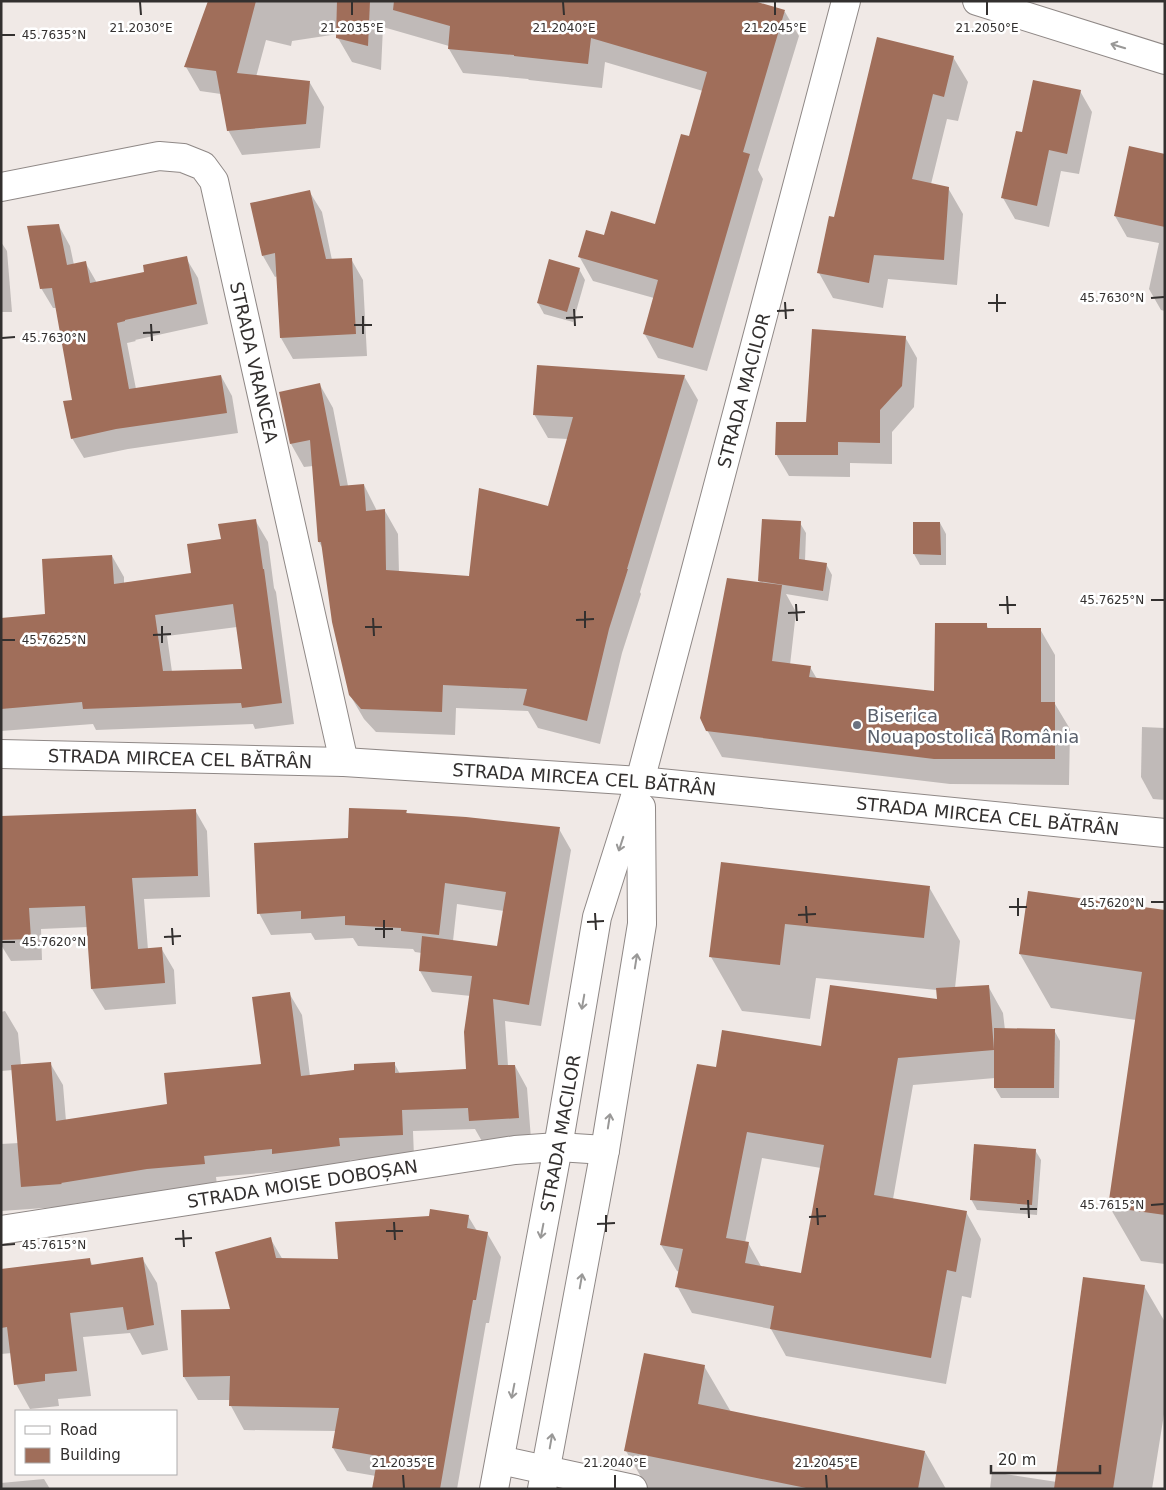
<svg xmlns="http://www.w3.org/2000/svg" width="1166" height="1490" viewBox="0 0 1166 1490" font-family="'DejaVu Sans',sans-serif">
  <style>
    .shadow { fill: #0003; fill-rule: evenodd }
    .building { fill: #a06e5a; fill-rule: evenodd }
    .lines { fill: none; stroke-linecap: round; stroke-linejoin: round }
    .minor-casing { stroke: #8f8886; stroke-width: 30 }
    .minor { stroke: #fff; stroke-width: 28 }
    .oneway { stroke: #999897 }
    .ticks { fill: none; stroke: #33302f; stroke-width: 2 }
    .worship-dot { fill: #6b7280; stroke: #fff; stroke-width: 2 }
    .labels { text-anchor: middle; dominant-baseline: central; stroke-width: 5; stroke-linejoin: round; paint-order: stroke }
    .street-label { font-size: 18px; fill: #33302f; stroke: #fff }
    .worship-label { font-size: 18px; fill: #5b616d; stroke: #fff; text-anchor: start }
    .ticks-label { font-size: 12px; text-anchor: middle; fill: #33302f; stroke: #fff; stroke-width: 5; stroke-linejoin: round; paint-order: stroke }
  </style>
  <rect width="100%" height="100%" fill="#f0e9e6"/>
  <g class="shadow">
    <polygon points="209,1 694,1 785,12 799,36 758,170 763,179 707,371 658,358 644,333 654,298 593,281 579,256 604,237 656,225 690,137 703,91 605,62 602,88 529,80 528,79 463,73 449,49 449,46 383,27 381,70 352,62 338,38 338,34 292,41 291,46 266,40 256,77 310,83 324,107 320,148 242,155 228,130 221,94 200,91 186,67"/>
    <polygon points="953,57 968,82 958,121 947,119 931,184 948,188 963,214 957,285 888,279 883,308 833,298 819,273 835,218"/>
    <polygon points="1080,91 1092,112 1079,174 1061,171 1049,227 1015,219 1003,198 1023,134"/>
    <polygon points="1165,155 1165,311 1161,310 1149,289 1159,243 1127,237 1115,216"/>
    <polygon points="309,191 322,212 332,260 351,259 363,280 367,356 293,359 281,338 278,276 275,277 263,256"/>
    <polygon points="59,226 70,246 74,265 85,262 97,283 146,273 186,258 198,278 208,324 135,340 136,341 127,343 136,389 221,376 232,396 238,433 128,449 84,458 72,438 74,401 57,308 53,308 41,288"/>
    <polygon points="1,242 7,251 12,312 1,312"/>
    <polygon points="579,269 585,280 573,322 544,314 538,303"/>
    <polygon points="905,337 917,358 914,407 892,432 892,464 850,463 850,477 789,476 776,454 807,424"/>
    <polygon points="684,376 698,400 640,592 641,594 622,653 600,744 538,728 528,711 456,708 455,735 376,732 364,719 350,695 323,549 319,542 313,466 304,467 291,444 280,393 320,385 333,408 348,486 364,485 377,511 385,511 398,534 399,573 470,578 549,508 568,439 548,438 534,414"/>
    <path d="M255,520L268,542L274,588L276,592L294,724L255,729L253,724L96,730L93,724L1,731V619L46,615L112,556L124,577V583L193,574L222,540ZM237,627L243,670L172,672L167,636Z"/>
    <polygon points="800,523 806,533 805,561 826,564 832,575 828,601 786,594 796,612 790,665 810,667 817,679 936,692 986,624 989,630 1040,629 1055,655 1055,704 1070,729 1069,785 950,784 722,757 707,730 761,584 759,581"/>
    <polygon points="914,523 940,523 946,534 946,565 920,565 914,554"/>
    <polygon points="1142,727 1165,728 1165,800 1153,799 1141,777"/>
    <polygon points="195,810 207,831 210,897 144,899 148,950 161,948 174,970 176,1004 105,1010 92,989 88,927 41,929 42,960 11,961 1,945 1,818"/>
    <path d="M406,811L408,815L559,829L571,850L541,1026L505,1021L508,1066H515L527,1088L531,1139L483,1143L475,1129L413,1131L414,1157L350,1160L351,1167L286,1176L283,1171L216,1177L217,1185L160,1191L73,1204V1206L1,1211V1144L19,1143L13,1070L1,1071V1012L5,1011L18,1033L21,1065L50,1063L63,1085L66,1121L168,1105L262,1065L289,993L302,1015L310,1076L356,1071L394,1063L400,1074L467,1070L471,996L432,992L420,971L422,953L415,952L413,949L358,946L353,938L315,940L311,933L271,935L259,913L349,839ZM457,904L504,911L498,948L453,941Z"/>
    <path d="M722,863L929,887L960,941L955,988L988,986L1003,1013L1005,1030H1054L1060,1041L1059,1098H1001L995,1088V1078L913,1085L893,1199L966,1212L981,1239L971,1298L962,1296L946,1384L786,1356L771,1329L692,1313L677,1286L680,1272L677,1271L661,1245L717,1068L822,1047L938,1000L937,990L816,978L810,1019L742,1011L711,957ZM762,1158L821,1168L802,1275L762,1268L748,1243H745Z"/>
    <polygon points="1165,911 1165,1264 1141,1261 1109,1206 1136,1020 1051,1008 1020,954"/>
    <polygon points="1035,1150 1041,1160 1037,1215 977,1210 971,1199"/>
    <polygon points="468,1216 477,1231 487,1233 501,1257 489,1323 486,1323 457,1489 374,1489 376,1476 347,1471 333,1448 336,1431 244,1430 231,1406 231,1400 198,1400 184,1377 232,1310 270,1238 283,1260 339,1260"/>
    <polygon points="142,1258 157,1283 168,1350 142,1355 130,1333 83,1337 91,1396 58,1399 59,1406 30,1409 16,1384 12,1353 1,1354 1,1270 89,1259 93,1266"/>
    <polygon points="1144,1286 1165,1322 1165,1408 1152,1489 990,1489 992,1472 1057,1482"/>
    <polygon points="704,1366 731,1412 925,1452 946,1489 648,1489 626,1451"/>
    <polygon points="44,1479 50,1489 1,1489 1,1483"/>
  </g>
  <g class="building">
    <polygon points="208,1 256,1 237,73 310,81 306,124 227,131 216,71 184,67"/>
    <polygon points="337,1 370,1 368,46 336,38"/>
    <polygon points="394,1 754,1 785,10 743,152 750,154 693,348 643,334 658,280 578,257 586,230 604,235 611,211 655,224 681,134 689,136 707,72 591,38 588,64 514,56 514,55 448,49 450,26 393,10"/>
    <polygon points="877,37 954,56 944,97 933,94 912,179 949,187 944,260 874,255 869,283 817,273 829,216 834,217"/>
    <polygon points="1033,80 1081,90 1067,154 1049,150 1037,206 1001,198 1016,131 1022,132"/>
    <polygon points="1129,146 1165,154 1165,227 1114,216"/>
    <polygon points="310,190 326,259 352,258 356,334 280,338 275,253 262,256 250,203"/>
    <polygon points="59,224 67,265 86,261 90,283 144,272 143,265 187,256 197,304 125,320 125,321 117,323 129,389 221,375 227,413 116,429 71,439 63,401 72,400 52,288 40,289 27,226"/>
    <polygon points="549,259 580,268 567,312 537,303"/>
    <polygon points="812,329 906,336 902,386 880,410 880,443 838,442 838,455 775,455 776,422 806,422"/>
    <polygon points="537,365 685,375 627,569 628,569 609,629 587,721 523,705 527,689 443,685 442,712 361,709 349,695 332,622 321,542 318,542 310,440 290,444 279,392 320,383 340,486 364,484 366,511 385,509 386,570 469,576 479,488 548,506 573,417 533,415"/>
    <path d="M256,519L263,569H264L282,703L242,708L241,703L83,709L82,702L1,709V618L45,614L42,559L112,555L114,584L191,573L187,544L221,539L218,524ZM233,604L242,669L163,671L155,615Z"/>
    <polygon points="762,519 801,521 799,559 827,563 823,591 758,581"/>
    <polygon points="913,522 940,522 941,555 913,554"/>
    <polygon points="727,578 782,585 772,661 811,666 809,677 934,691 935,623 987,623 987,628 1041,628 1041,702 1055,702 1055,759 934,759 706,731 700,718"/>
    <polygon points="349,808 407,810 406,813 466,817 560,827 529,1005 493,999 498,1065 515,1065 519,1118 469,1121 468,1108 402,1110 403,1135 339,1138 340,1146 272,1154 272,1149 204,1156 205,1164 147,1169 61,1183 62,1184 21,1187 11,1065 51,1062 56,1121 167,1104 164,1073 261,1064 252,997 290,992 301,1076 354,1070 354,1064 395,1062 395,1073 466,1069 464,1032 472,976 419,971 422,936 497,946 506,892 445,883 439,935 401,931 401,928 345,925 345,916 301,919 301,911 257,914 254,843 348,838"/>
    <polygon points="196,809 198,876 132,878 138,949 162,947 165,983 91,989 85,906 29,908 31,939 1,940 1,816"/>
    <polygon points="721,862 930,886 924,938 785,924 780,965 709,957"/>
    <polygon points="1028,891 1165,910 1165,1215 1108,1207 1142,972 1019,954"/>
    <path d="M830,985L937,999L936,988L989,985L994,1050L898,1058L874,1195L967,1211L956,1272L947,1270L931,1358L770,1329L774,1306L675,1287L683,1249L660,1245L697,1064L716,1067L722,1030L821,1046ZM747,1132L824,1145L801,1273L745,1263L749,1242L726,1238Z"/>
    <polygon points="994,1028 1055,1029 1054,1088 994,1088"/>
    <polygon points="974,1144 1036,1149 1032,1205 970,1200"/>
    <polygon points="430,1209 469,1215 467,1228 488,1232 476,1300 473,1300 440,1489 372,1489 378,1456 332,1448 339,1408 229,1406 230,1376 183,1377 181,1310 230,1309 215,1252 271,1237 276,1258 338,1259 335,1222 429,1216"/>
    <polygon points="143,1257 154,1325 127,1330 123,1307 70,1313 77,1371 45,1374 45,1381 14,1385 7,1327 1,1328 1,1269 90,1258 91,1265"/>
    <polygon points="1083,1277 1145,1285 1113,1489 1054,1489"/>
    <polygon points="644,1353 705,1365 698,1404 925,1451 918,1489 811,1489 624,1451"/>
  </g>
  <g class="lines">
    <defs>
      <g id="minor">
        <polyline points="977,1 1165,60"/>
        <path id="s1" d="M1,187L159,156L183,158L203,166L214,181L344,762"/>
        <path id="s2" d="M1,754L344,762L640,781L1165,833"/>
        <path id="s3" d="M1,1230L515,1150L558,1147L605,1150"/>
        <polyline points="500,1460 633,1489"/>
        <path id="s4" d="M494,1489L558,1147L597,917L640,781L846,1"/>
        <polyline points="542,1489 605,1150 642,924 641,807"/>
      </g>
    </defs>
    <use href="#minor" class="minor-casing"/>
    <use href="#minor" class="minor"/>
  </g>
  <defs><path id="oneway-shaft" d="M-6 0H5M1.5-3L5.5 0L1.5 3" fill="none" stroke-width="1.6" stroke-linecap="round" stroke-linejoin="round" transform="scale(1.25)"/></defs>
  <g class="oneway">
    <use href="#oneway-shaft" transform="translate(1118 46) rotate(-163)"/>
    <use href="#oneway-shaft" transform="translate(621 844) rotate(108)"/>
    <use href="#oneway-shaft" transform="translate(636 961) rotate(-81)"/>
    <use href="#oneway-shaft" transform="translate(583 1002) rotate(100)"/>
    <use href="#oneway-shaft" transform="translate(609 1121) rotate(-81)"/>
    <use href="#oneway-shaft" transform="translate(542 1231) rotate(101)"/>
    <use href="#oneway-shaft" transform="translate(581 1281) rotate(-80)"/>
    <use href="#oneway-shaft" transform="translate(513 1391) rotate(101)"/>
    <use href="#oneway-shaft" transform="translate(551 1441) rotate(-80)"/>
  </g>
  <path class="ticks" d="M140,2L141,15M352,2V15M563,2L564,15M775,2V15M987,2V15M2,35H15M997,294V312M1151,298L1164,297M785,302L786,319M988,303H1006M574,309L575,326M777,311L794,310M363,316V334M566,318L583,317M151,324L152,341M354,325H372M143,333L160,332M2,338L15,337M1007,596L1008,614M1151,600H1164M796,604L797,621M999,605H1016M585,611V628M788,613L805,612M373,618L374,636M576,620L594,619M162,626V643M365,627H382M153,635L171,634M2,640H15M1018,898V916M1151,902H1164M806,906L807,923M1009,907H1027M595,913L596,930M798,915L816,914M384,920V938M587,922L604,921M172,928L173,945M375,929H393M164,937L181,936M2,942H15M1028,1200L1029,1218M1151,1205L1164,1204M817,1208L818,1225M1020,1209H1037M606,1215V1232M809,1217L826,1216M394,1222L395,1240M597,1224L615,1223M183,1230L184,1247M386,1231H403M175,1239L192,1238M2,1245L15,1244M403,1475L404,1488M615,1475V1488M826,1475L827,1488"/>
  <circle class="worship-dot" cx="857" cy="725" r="5"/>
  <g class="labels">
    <g class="street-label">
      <text stroke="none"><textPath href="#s1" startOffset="411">STRADA VRANCEA</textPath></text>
      <text stroke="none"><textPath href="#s4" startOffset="1128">STRADA MACILOR</textPath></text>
      <text stroke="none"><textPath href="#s2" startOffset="179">STRADA MIRCEA CEL BĂTRÂN</textPath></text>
      <text stroke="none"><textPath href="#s2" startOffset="584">STRADA MIRCEA CEL BĂTRÂN</textPath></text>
      <text stroke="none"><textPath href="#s2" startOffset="989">STRADA MIRCEA CEL BĂTRÂN</textPath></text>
      <text stroke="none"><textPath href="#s4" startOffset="362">STRADA MACILOR</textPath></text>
      <text stroke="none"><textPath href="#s3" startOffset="305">STRADA MOISE DOBOȘAN</textPath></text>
    </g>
    <g class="worship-label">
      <text x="867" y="715">Biserica<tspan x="867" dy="21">Nouapostolică România</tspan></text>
    </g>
  </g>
  <g class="ticks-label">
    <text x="141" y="32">21.2030°E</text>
    <text x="352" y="32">21.2035°E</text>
    <text x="564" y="32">21.2040°E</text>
    <text x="775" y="32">21.2045°E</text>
    <text x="987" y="32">21.2050°E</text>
    <text x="54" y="39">45.7635°N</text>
    <text x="1112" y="302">45.7630°N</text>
    <text x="54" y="342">45.7630°N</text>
    <text x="1112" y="604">45.7625°N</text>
    <text x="54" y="644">45.7625°N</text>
    <text x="1112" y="907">45.7620°N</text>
    <text x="54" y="946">45.7620°N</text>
    <text x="1112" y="1209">45.7615°N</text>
    <text x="54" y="1249">45.7615°N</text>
    <text x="403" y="1467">21.2035°E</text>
    <text x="615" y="1467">21.2040°E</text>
    <text x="826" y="1467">21.2045°E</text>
  </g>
  <rect width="1166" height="1490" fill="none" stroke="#33302f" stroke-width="5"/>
  <rect x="15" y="1410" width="162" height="65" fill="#ffffff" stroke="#adacac"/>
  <rect x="25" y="1426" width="25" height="8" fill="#ffffff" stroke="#adacac"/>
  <text x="60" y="1435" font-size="15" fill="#33302f">Road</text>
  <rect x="25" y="1448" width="25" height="15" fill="#a06e5a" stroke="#adacac"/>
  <text x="60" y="1460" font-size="15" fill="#33302f">Building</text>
  <path d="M991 1465v8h109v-8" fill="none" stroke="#33302f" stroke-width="2.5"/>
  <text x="998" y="1465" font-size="15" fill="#33302f" stroke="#ffffff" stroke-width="4" paint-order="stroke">20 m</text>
</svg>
